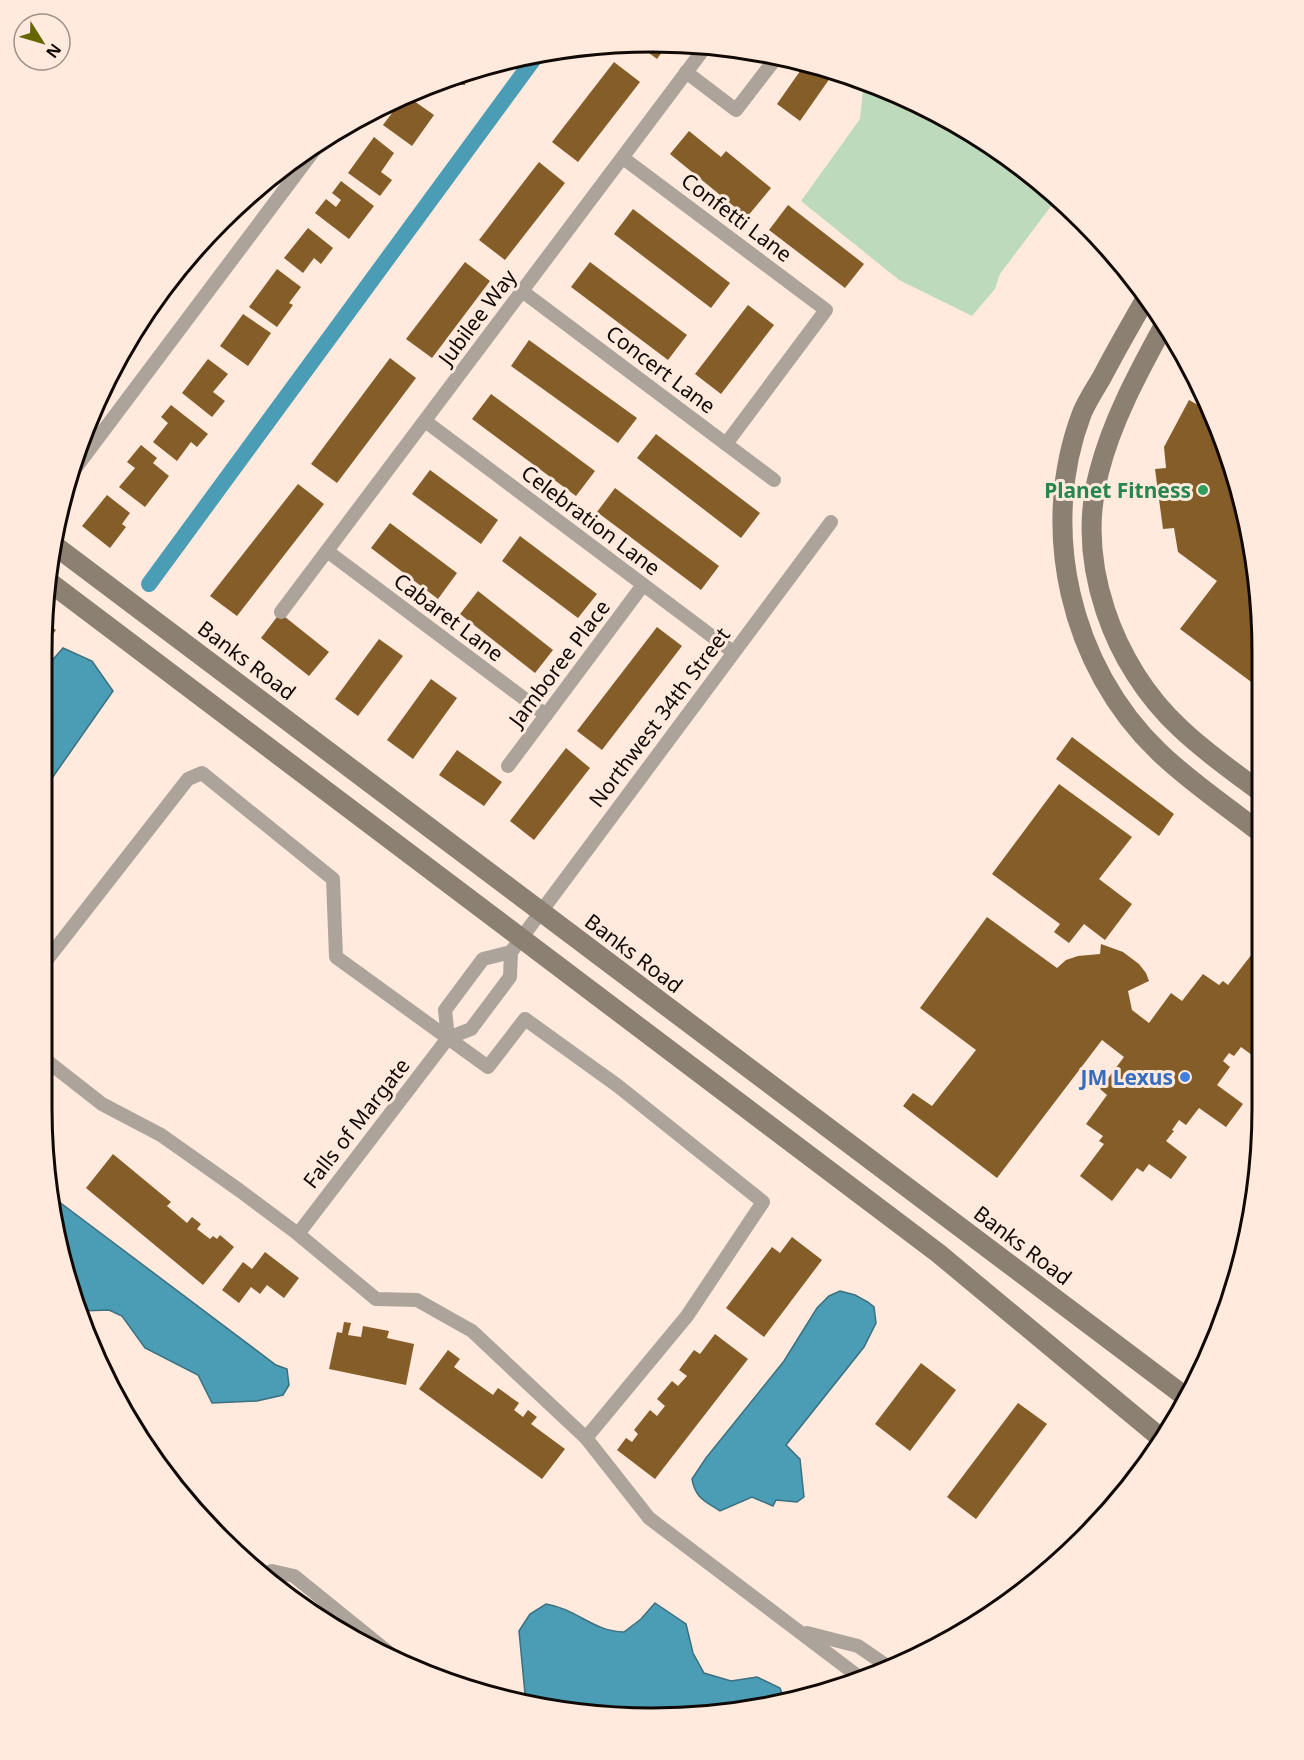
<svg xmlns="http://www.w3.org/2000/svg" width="1304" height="1760" viewBox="0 0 1304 1760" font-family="'Noto Sans',sans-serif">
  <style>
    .green { fill: #bddbbc }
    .water { fill: #4b9cb5; stroke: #3a7080; stroke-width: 1.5 }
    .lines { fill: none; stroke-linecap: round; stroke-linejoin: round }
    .canal { stroke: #4b9cb5; stroke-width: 16 }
    .building { fill: #855d28 }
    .street { stroke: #aca49b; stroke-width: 14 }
    .secondary { stroke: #8c8073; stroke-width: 20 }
    .primary { stroke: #756657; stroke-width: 22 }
    .leisure-dot { fill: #2e9e5b; stroke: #ffeadd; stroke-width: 2 }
    .shop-dot { fill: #3f7fe0; stroke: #ffeadd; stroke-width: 2 }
    .labels { text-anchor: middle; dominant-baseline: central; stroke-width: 6; stroke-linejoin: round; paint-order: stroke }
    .street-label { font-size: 21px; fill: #110905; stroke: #ffeadd }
    .leisure-label { font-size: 21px; font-weight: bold; fill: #27864d; stroke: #ffeadd; text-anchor: end }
    .shop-label { font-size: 21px; font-weight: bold; fill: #366cbe; stroke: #ffeadd; text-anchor: end }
    .rim { fill: none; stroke: #110905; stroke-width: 3 }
  </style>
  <rect width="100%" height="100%" fill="#ffeadd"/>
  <polygon class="green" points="866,83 957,124 1058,197 1000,274 995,289 972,316 899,280 801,201 860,119 863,90"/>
  <g class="water">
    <polygon points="63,648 92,661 113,691 43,791 43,671"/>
    <polygon points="54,1198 276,1365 287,1369 289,1385 283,1395 257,1401 212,1403 198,1375 145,1348 122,1316 109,1310 81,1311 63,1266"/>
    <path d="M840,1291L855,1295L868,1302L874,1307L876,1323L864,1347L786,1445L800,1459L804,1497L797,1502L776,1500L773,1506L752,1497L720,1511C705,1501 695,1498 692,1479L706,1458L784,1361L817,1308L829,1296Z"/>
    <path d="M655,1603L686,1624L693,1653L704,1673L731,1681L757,1677L780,1688L784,1698L692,1717L533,1706L526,1704L519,1631L530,1614L546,1604C577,1609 592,1631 624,1632L641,1619Z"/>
  </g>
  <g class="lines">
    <polyline class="canal" points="149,584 536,56"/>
  </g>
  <g class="building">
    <polygon points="637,44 667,45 657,59"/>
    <polygon points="614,62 640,82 578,162 552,142"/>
    <polygon points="805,64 835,71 800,121 777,104"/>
    <polygon points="466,73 465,85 438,84"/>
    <polygon points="407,96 434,115 412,146 383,125 404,97"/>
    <polygon points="689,131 721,157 726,151 771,188 747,217 670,154"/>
    <polygon points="374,137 394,153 381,172 392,180 380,196 348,173"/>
    <polygon points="539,162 565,183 505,260 479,240"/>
    <polygon points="341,181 374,206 349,239 315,213 326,199 336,207 341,200 332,193"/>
    <polygon points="788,205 864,264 845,288 769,230"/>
    <polygon points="633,209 730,283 711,308 614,234"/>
    <polygon points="308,228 333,248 321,264 314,258 303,273 284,258"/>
    <polygon points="465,262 490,281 432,358 406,339"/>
    <polygon points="590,262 687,335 668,360 571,287"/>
    <polygon points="179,269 181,271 158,302 155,300"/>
    <polygon points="277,269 301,287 289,303 293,305 277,327 249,307"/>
    <polygon points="748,305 774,325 721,394 695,374"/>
    <polygon points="243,314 271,333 248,366 220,346"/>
    <polygon points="529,340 637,418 618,443 511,366"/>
    <polygon points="390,358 416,378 337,483 311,464"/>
    <polygon points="208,359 228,374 213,392 225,401 212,417 182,393"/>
    <polygon points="491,394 595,471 576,496 472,419"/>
    <polygon points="1203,396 1216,419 1231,476 1237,518 1244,523 1257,572 1258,687 1180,629 1217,581 1178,552 1174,528 1163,529 1155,469 1166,468 1164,447 1189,400 1198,405"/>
    <polygon points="171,405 208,434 197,447 191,442 177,461 153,442 168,423 161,417"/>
    <polygon points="656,434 760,513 741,538 637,458"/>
    <polygon points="141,445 157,458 153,463 169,476 145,507 119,487 135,468 127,462"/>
    <polygon points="430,470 498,520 481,544 412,494"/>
    <polygon points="298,484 324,504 237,616 210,596"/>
    <polygon points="615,488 719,566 701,590 597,512"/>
    <polygon points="107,495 130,513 122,524 126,527 110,548 82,526"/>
    <polygon points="390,523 457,573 438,599 371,548"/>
    <polygon points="520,536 597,594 578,618 502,561"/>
    <polygon points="478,591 553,650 535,673 460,614"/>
    <polygon points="280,613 329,652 309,676 261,638"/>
    <polygon points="43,622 56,630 47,642 43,639"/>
    <polygon points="657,627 682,646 602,750 577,731"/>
    <polygon points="379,639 403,656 358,716 335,699"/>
    <polygon points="431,679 457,698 413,759 387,740"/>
    <polygon points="1072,737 1174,814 1159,836 1056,759"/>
    <polygon points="566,748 590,768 534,840 510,821"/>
    <polygon points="457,750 502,782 484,806 439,775"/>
    <polygon points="1059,784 1132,837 1099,879 1132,904 1105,940 1084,924 1069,943 1054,932 1060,924 992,874"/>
    <polygon points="987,917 1057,968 1066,960 1078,956 1100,954 1101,944 1123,952 1139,964 1146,973 1149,981 1128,991 1132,1010 1149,1023 1171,993 1182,1001 1203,974 1219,985 1223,981 1228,985 1252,954 1259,959 1260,1061 1241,1047 1234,1056 1229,1053 1223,1061 1230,1067 1217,1085 1243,1104 1226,1127 1199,1108 1186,1125 1179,1120 1172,1130 1174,1131 1166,1141 1187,1157 1171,1179 1149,1164 1143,1172 1137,1168 1112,1201 1080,1176 1104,1144 1099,1141 1103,1136 1086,1124 1107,1095 1100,1089 1124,1057 1102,1040 997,1178 903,1106 913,1093 932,1106 976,1050 920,1008"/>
    <polygon points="113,1154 171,1202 167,1206 187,1223 192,1217 201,1224 197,1229 210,1239 213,1236 217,1239 220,1235 234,1247 203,1285 86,1188"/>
    <polygon points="792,1237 822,1260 764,1337 726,1308 772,1247 780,1253"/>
    <polygon points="265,1252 299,1278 284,1298 267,1285 260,1294 251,1287 239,1303 222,1290 243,1262 252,1269"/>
    <polygon points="344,1322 351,1323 348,1335 361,1337 363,1326 389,1331 387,1338 414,1344 406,1385 329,1369 337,1332 342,1333"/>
    <polygon points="715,1334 748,1359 655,1479 617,1450 626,1438 632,1442 638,1434 634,1430 650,1410 657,1416 665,1406 657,1399 672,1381 678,1386 687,1376 679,1370 694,1350 700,1354"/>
    <polygon points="448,1350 460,1359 454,1367 493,1395 498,1388 519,1403 514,1410 523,1417 528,1410 537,1417 531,1424 565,1449 542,1479 419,1389"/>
    <polygon points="921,1363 956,1390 910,1451 875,1424"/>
    <polygon points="1018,1403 1047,1424 976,1519 947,1497"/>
  </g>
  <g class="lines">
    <g class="street">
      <polyline points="686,72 736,110 776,58"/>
      <polyline points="623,158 826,310 726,444"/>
      <polyline points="522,291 774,480"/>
      <polyline points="425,421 733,652"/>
      <polyline points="68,478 318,145"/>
      <polyline points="327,551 546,715"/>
      <polyline points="281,612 706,46"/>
      <polyline points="508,766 643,585"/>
      <polyline points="42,966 188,779 202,773 333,879 336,957 488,1067 525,1019 618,1086 763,1202 687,1316 586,1438"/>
      <polyline points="448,1038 445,1010 483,959 511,952"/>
      <polyline points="42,1057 102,1104 161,1135 239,1190 298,1234 376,1299 417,1300 472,1331 586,1438 649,1518 863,1680"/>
      <polyline points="298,1234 448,1038 471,1029 510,977 511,952 831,522"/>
      <polyline points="263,1575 272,1571 294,1576 399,1661"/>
      <polyline points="807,1633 858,1646 890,1668"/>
    </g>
    <g class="secondary">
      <path d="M1146,298C1131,324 1116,350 1102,377C1095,389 1087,401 1082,413C1038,528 1070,667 1159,752C1189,781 1225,805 1258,831"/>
      <path d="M1163,327C1138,373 1112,421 1099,472C1075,562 1113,666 1180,728C1204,751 1231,770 1258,790"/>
      <polyline points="54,545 1187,1398"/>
      <polyline points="48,581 938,1253 1162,1439"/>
    </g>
    <polyline class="primary" points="1111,1510 1112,1509"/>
  </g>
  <circle class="leisure-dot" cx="1203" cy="490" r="6"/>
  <circle class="shop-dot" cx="1185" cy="1077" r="6"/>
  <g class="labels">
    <g class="street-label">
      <text transform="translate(737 217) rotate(37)">Confetti Lane</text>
      <text transform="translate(477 317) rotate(-53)">Jubilee Way</text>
      <text transform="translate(661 369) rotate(37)">Concert Lane</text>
      <text transform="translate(591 520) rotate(37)">Celebration Lane</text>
      <text transform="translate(449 617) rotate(37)">Cabaret Lane</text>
      <text transform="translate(247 660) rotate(37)">Banks Road</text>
      <text transform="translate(559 663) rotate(-53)">Jamboree Place</text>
      <text transform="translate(659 717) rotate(-53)">Northwest 34th Street</text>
      <text transform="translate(634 953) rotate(37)">Banks Road</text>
      <text transform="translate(356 1123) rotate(-52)">Falls of Margate</text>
      <text transform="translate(1023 1245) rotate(37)">Banks Road</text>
    </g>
    <g class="leisure-label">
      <text x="1191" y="490">Planet Fitness</text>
    </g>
    <g class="shop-label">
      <text x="1173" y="1077">JM Lexus</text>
    </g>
  </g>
  <path d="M0 0H1304V1760H0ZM652 52H652A600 600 0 0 1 1252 652V1108A600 600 0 0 1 652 1708H652A600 600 0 0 1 52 1108V652A600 600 0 0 1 652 52Z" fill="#ffeadd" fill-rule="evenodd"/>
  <path class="rim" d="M652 52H652A600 600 0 0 1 1252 652V1108A600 600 0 0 1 652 1708H652A600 600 0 0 1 52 1108V652A600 600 0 0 1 652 52Z"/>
  <g transform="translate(42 42) rotate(127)"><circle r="28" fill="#ffeadd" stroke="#a09087" stroke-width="1.5"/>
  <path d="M0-4.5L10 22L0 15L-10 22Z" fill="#656600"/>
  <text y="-9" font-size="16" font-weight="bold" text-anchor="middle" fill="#110905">N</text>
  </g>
</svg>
